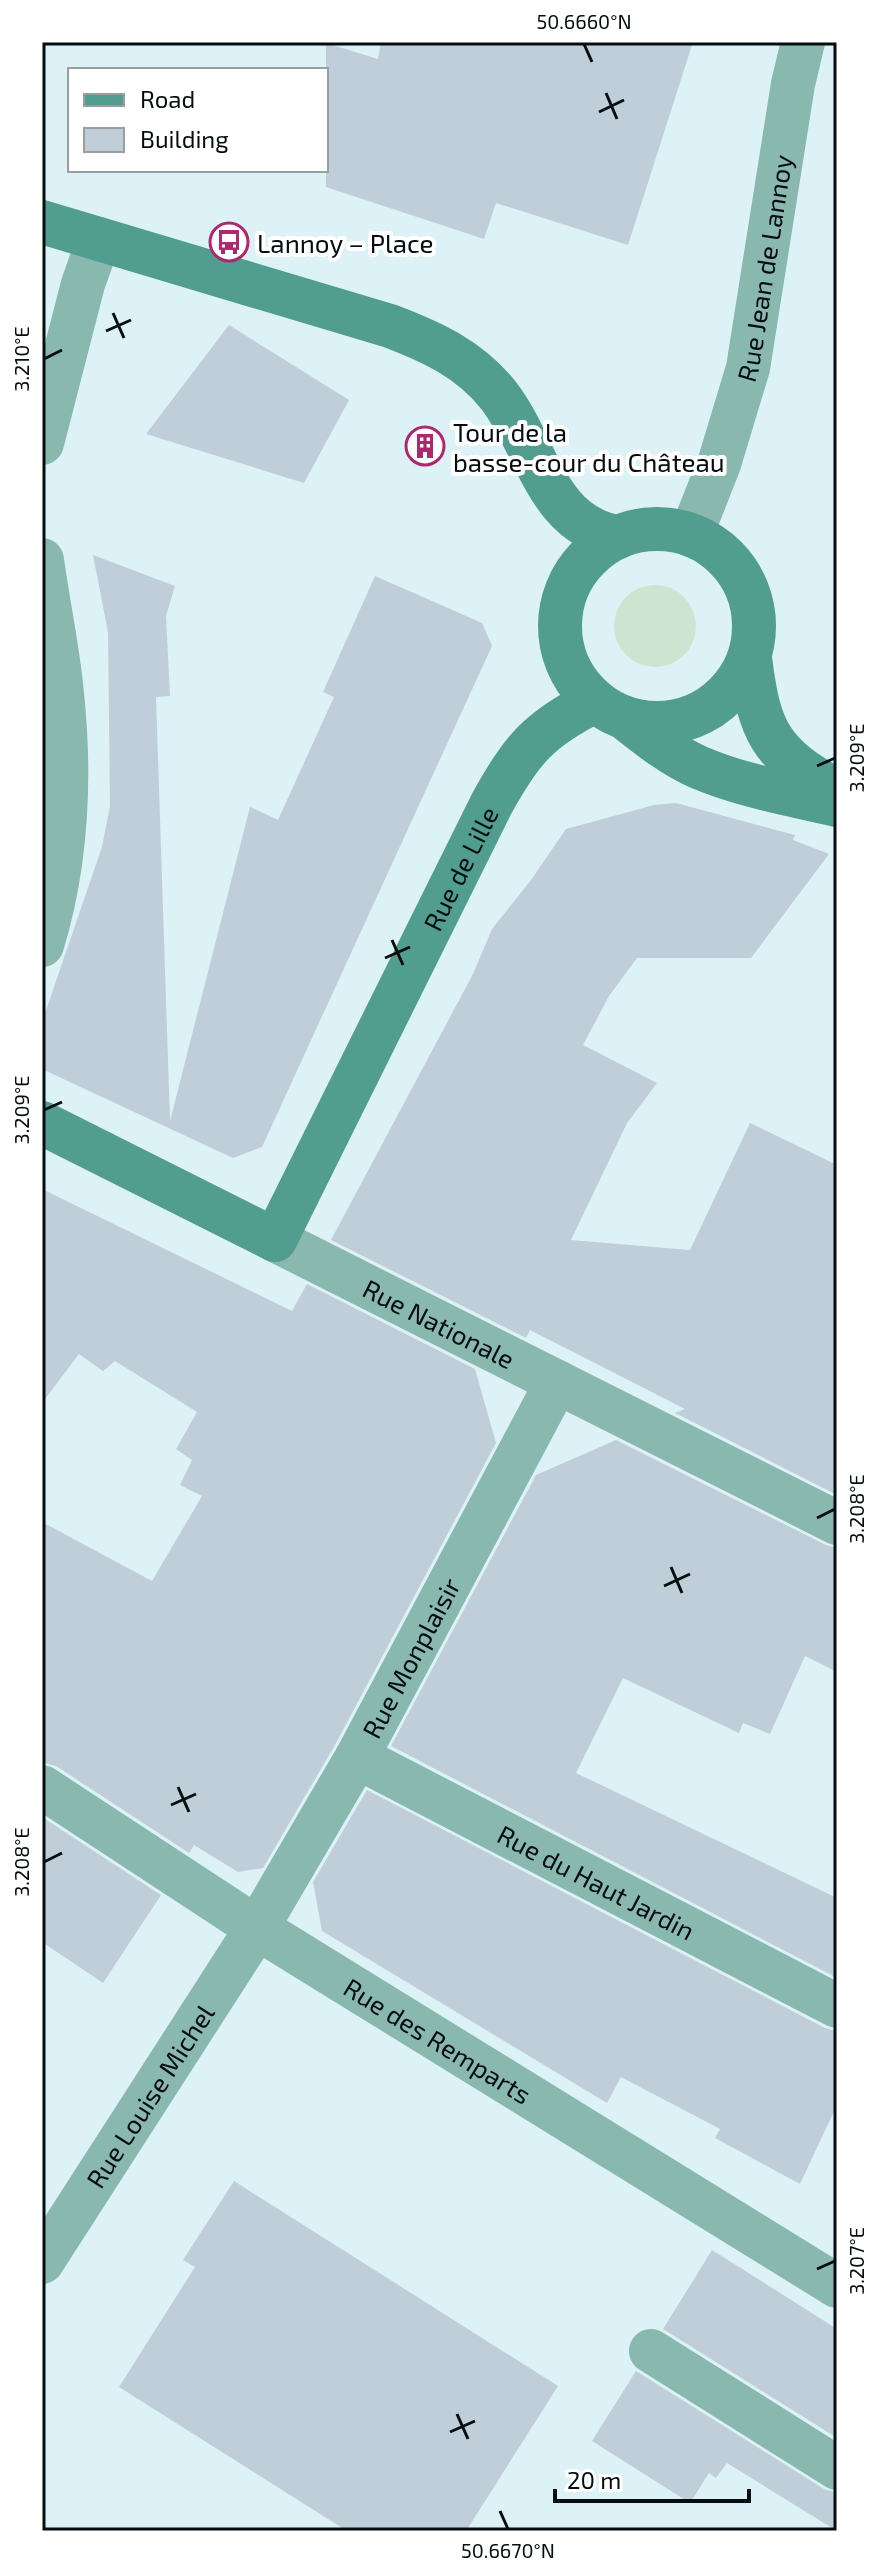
<svg xmlns="http://www.w3.org/2000/svg" width="879" height="2573" viewBox="0 0 879 2573" font-family="'Exo 2',sans-serif">
  <style>
    .green { fill: #cbe5d1 }
    .building { fill: #bfced9 }
    .lines { fill: none; stroke-linecap: round; stroke-linejoin: round }
    .street { stroke: #89b8af; stroke-width: 44 }
    .secondary { stroke: #519d90; stroke-width: 44 }
    .ticks { fill: none; stroke: #060d0e; stroke-width: 3 }
    .labels { text-anchor: middle; dominant-baseline: central; stroke-width: 8; stroke-linejoin: round; paint-order: stroke }
    .poi-label { font-size: 26px; fill: #060d0e; stroke: #fff; text-anchor: start }
    .street-label { font-size: 26px; fill: #060d0e; stroke: #fff }
    .neatline { fill: none; stroke: #060d0e; stroke-width: 3 }
    .ticks-label { font-size: 20px; text-anchor: middle; fill: #060d0e }
  </style>
  <rect width="100%" height="100%" fill="#dcf2f6"/>
  <circle class="green" cx="655" cy="626" r="41"/>
  <g class="building">
    <polygon points="381,42 693,42 628,245 496,203 484,239 326,187 326,43 378,59"/>
    <polygon points="229,325 349,400 304,483 146,434"/>
    <polygon points="93,555 175,586 166,616 170,696 156,697 170,1121 250,807 278,820 334,697 323,692 375,576 482,623 492,646 262,1147 233,1158 42,1069 42,1022 102,847 110,806 108,632"/>
    <polygon points="676,803 795,835 793,840 829,854 751,958 637,958 609,996 583,1045 657,1083 627,1123 571,1240 690,1250 750,1123 837,1165 837,1495 675,1413 685,1409 530,1330 526,1338 331,1240 473,974 492,929 531,880 566,829 654,805"/>
    <polygon points="42,1189 292,1311 307,1284 475,1369 496,1443 335,1745 263,1868 238,1872 194,1845 189,1853 56,1766 42,1762 42,1522 152,1581 202,1496 180,1485 192,1460 176,1449 197,1412 115,1361 103,1371 79,1354 42,1403"/>
    <polygon points="616,1440 826,1545 837,1548 837,1672 805,1656 770,1734 743,1723 739,1733 623,1678 576,1773 837,1898 837,1978 391,1746 536,1475"/>
    <polygon points="367,1790 825,2028 837,2031 837,2105 800,2184 715,2138 720,2129 621,2077 607,2103 322,1931 313,1882"/>
    <polygon points="42,1817 161,1895 103,1983 42,1942"/>
    <polygon points="234,2181 558,2386 466,2531 347,2531 119,2387 195,2267 183,2260"/>
    <polygon points="712,2250 837,2329 837,2438 663,2329"/>
    <polygon points="636,2371 824,2489 837,2493 837,2531 727,2463 716,2478 709,2473 690,2503 592,2441"/>
  </g>
  <g class="lines">
    <g class="street">
      <polyline points="42,443 83,284 99,239"/>
      <path id="s1" d="M691,535L719,464L748,368L793,84L803,42"/>
      <path d="M42,560C48,605 58,649 62,694C71,780 67,863 42,945"/>
      <path id="s2" d="M275,1240L837,1523"/>
      <path id="s3" d="M357,1757L837,2006"/>
      <path id="s4" d="M42,1787L257,1928L837,2286"/>
      <path id="s5" d="M42,2262L257,1928L357,1757L557,1382"/>
      <polyline points="651,2351 837,2468"/>
    </g>
    <g class="secondary">
      <path d="M42,222L390,326C432,342 470,359 499,396C537,445 546,526 618,537"/>
      <circle cx="657" cy="626" r="97"/>
      <path d="M750,658C759,732 770,754 837,791"/>
      <path d="M625,718C648,736 671,755 698,767C742,786 791,794 837,805"/>
      <path id="s6" d="M42,1123L275,1240L492,803C522,749 539,729 595,701"/>
    </g>
  </g>
  <path class="ticks" d="M584,44L592,62M606,93L617,119M599,112L624,100M113,313L124,338M106,331L131,320M44,359L62,350M817,766L835,758M392,940L403,965M385,958L410,947M44,1110L62,1102M817,1518L835,1509M671,1567L682,1593M664,1586L690,1574M178,1787L189,1812M171,1805L196,1794M44,1862L62,1853M817,2269L835,2261M457,2414L468,2439M450,2432L475,2421M500,2511L508,2529"/>
  <defs>
    <symbol id="bus-ring" viewBox="-11 -11 22 22"><circle r="9.5" fill="#fff" stroke="#ad286f" stroke-width="1.5"/><path d="M-5-6H5V4H4V6H2V4H-2V6H-4V4H-5ZM-3.5-4V0h7V-4ZM-3.5 1.2v1.5H-2V1.2ZM2 1.2v1.5H3.5V1.2Z" fill="#ad286f"/></symbol>
    <symbol id="building-ring" viewBox="-11 -11 22 22"><circle r="9.5" fill="#fff" stroke="#ad286f" stroke-width="1.5"/><path d="M-4-6H4V6H1V3H-1V6H-4ZM-2.5-4.3h1.7v1.8h-1.7ZM.8-4.3h1.7v1.8H.8ZM-2.5-1h1.7V.8h-1.7ZM.8-1h1.7V.8H.8Z" fill="#ad286f"/></symbol>
  </defs>
  <g fill-rule="evenodd">
    <use href="#bus-ring" x="207" y="220" width="44" height="44"/>
    <use href="#building-ring" x="403" y="424" width="44" height="44"/>
  </g>
  <g class="labels">
    <g class="poi-label">
      <text x="257" y="242">Lannoy – Place</text>
      <text x="453" y="431">Tour de la<tspan x="453" dy="30">basse-cour du Château</tspan></text>
    </g>
    <g class="street-label">
      <text stroke="none"><textPath href="#s1" startOffset="278">Rue Jean de Lannoy</textPath></text>
      <text stroke="none"><textPath href="#s6" startOffset="676">Rue de Lille</textPath></text>
      <text stroke="none"><textPath href="#s2" startOffset="184">Rue Nationale</textPath></text>
      <text stroke="none"><textPath href="#s5" startOffset="708">Rue Monplaisir</textPath></text>
      <text stroke="none"><textPath href="#s3" startOffset="270">Rue du Haut Jardin</textPath></text>
      <text stroke="none"><textPath href="#s4" startOffset="470">Rue des Remparts</textPath></text>
      <text stroke="none"><textPath href="#s5" startOffset="198">Rue Louise Michel</textPath></text>
    </g>
  </g>
  <rect width="879" height="2573" fill="none" stroke="#ffffff" stroke-width="88"/>
  <rect x="68" y="68" width="260" height="104" fill="#ffffff" stroke="#9b9e9f" stroke-width="2"/>
  <rect x="84" y="94" width="40" height="12" fill="#519d90" stroke="#9b9e9f" stroke-width="2"/>
  <text x="140" y="108" font-size="24" fill="#060d0e">Road</text>
  <rect x="84" y="128" width="40" height="24" fill="#bfced9" stroke="#9b9e9f" stroke-width="2"/>
  <text x="140" y="148" font-size="24" fill="#060d0e">Building</text>
  <path d="M555 2489v12h194v-12" fill="none" stroke="#060d0e" stroke-width="4"/>
  <text x="567" y="2489" font-size="24" fill="#060d0e" stroke="#ffffff" stroke-width="6" paint-order="stroke">20 m</text>
  <rect x="44" y="44" width="791" height="2485" class="neatline"/>
  <g class="ticks-label">
    <text x="584" y="29">50.6660°N</text>
    <text transform="translate(22 359) rotate(-90)" y="7">3.210°E</text>
    <text transform="translate(857 758) rotate(-90)" y="7">3.209°E</text>
    <text transform="translate(22 1110) rotate(-90)" y="7">3.209°E</text>
    <text transform="translate(857 1509) rotate(-90)" y="7">3.208°E</text>
    <text transform="translate(22 1862) rotate(-90)" y="7">3.208°E</text>
    <text transform="translate(857 2261) rotate(-90)" y="7">3.207°E</text>
    <text x="508" y="2558">50.6670°N</text>
  </g>
</svg>
